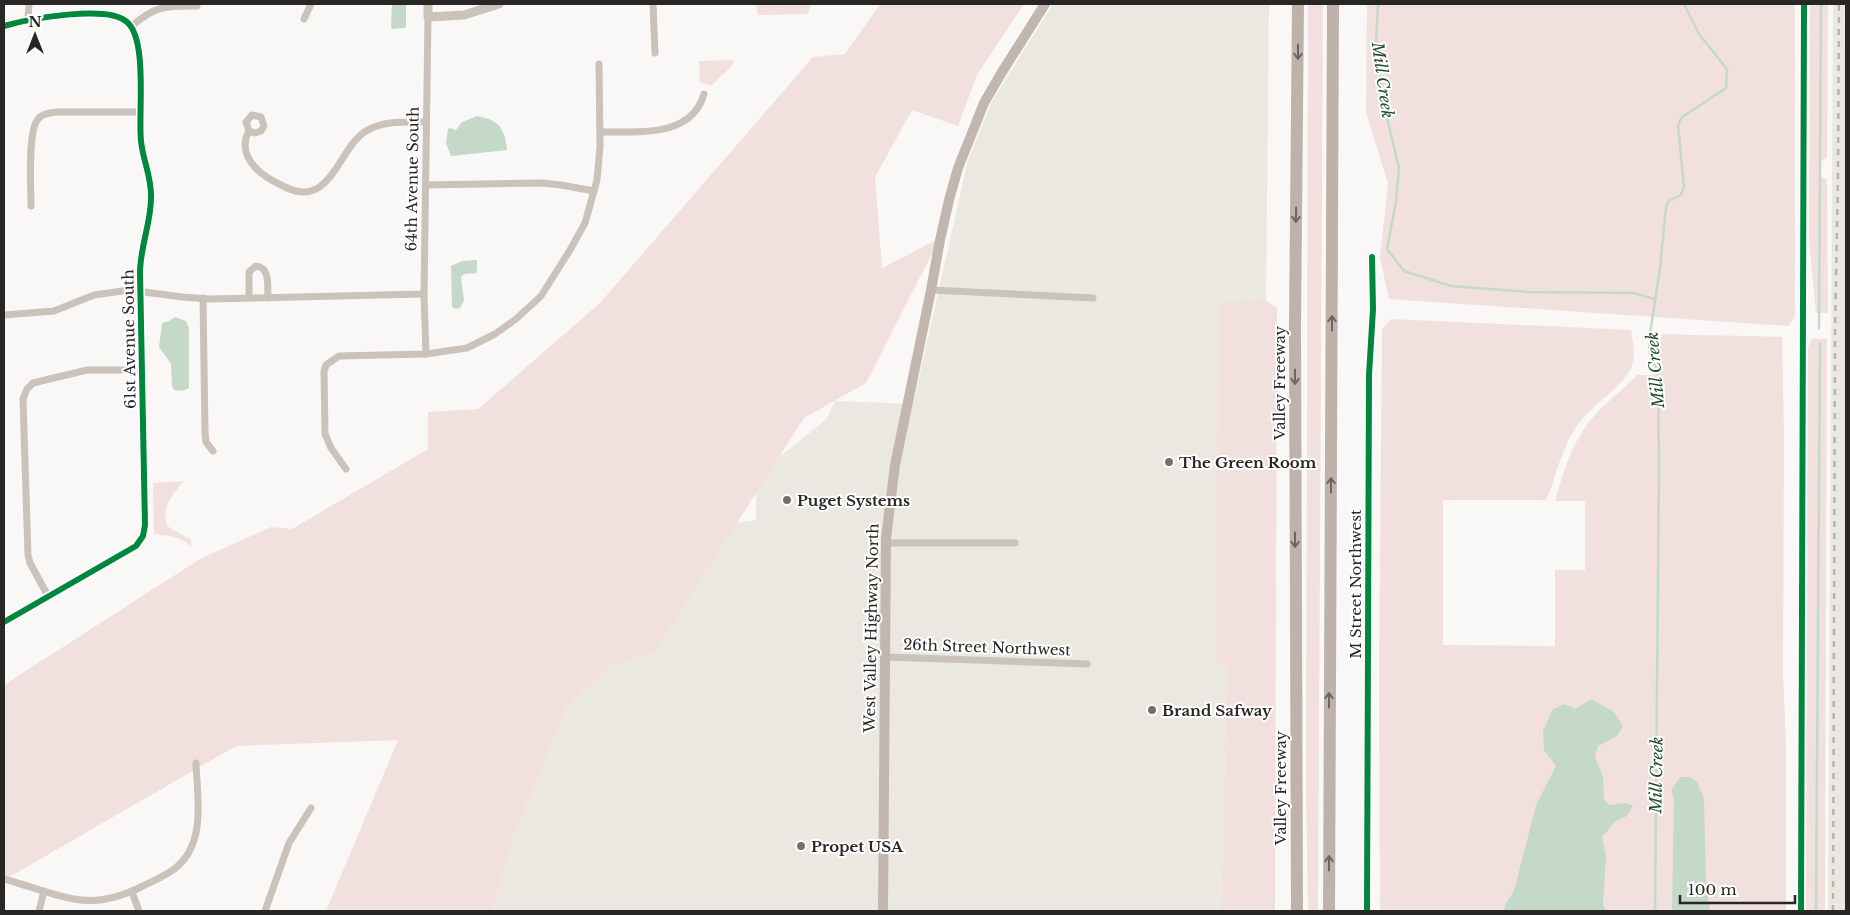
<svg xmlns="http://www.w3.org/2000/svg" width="1850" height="915" viewBox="0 0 1850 915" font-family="'Libre Baskerville',serif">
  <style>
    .built { fill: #ebe8e1 }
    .green { fill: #f1e0dd }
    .water { fill: #c5d9c8 }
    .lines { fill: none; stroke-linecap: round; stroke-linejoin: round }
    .stream { stroke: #c5d9c8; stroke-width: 2.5 }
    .minor { stroke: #cbc2ba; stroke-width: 7 }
    .tertiary { stroke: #cbc2ba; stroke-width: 9 }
    .secondary { stroke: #c2b7ae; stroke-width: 10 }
    .motorway { stroke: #beb2aa; stroke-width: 12 }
    .rail { stroke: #b8b3af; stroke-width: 2.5; stroke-dasharray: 6 6; stroke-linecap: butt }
    .cycleway-casing { stroke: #fff; stroke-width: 9 }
    .cycleway { stroke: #00873e; stroke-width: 6 }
    .oneway { stroke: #6c6661 }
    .poi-dot { fill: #71706f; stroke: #fff; stroke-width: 2 }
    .labels { text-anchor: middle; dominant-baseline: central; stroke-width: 4; stroke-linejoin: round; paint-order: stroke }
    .street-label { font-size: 15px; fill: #282726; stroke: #fff }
    .poi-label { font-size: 15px; font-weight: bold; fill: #282726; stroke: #fff; text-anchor: start }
    .water-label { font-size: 16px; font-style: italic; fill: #1e4b2a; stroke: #fff }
  </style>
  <rect width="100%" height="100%" fill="#f9f8f6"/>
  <g class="built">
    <polygon points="1053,4 1269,4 1266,301 1219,303 1227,666 1221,911 493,911 514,836 567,707 610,667 655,650 735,523 756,520 756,475 826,420 835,401 913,404 968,160 992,101"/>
    <polygon points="1833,4 1846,4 1846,911 1828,911"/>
  </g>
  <g class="green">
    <polygon points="756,4 811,4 808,14 758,15"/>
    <polygon points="880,4 1024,4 977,75 958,126 912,110 875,177 882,268 940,238 866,383 804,418 655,651 610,667 567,707 514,836 493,911 326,911 398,740 236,746 4,880 4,685 200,559 271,527 292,529 428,449 428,412 478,409 600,303 813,57 845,54"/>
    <polygon points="1308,4 1323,4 1318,911 1308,911 1306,790"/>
    <polygon points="1367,4 1795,4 1795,316 1789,326 1389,299 1380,258 1388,184 1366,112"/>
    <polygon points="1810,4 1828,4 1827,158 1820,162 1821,177 1827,179 1828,313 1816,313 1809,240"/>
    <polygon points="734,60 730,68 712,85 700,83 699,61"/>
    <polygon points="1266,301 1277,308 1275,911 1221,911 1227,666 1215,662 1219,302"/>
    <path d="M1391,319L1631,330C1633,342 1636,356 1631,368C1621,389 1593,403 1579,423C1568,438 1562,455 1556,472C1553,482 1551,492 1545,500H1443V645L1555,646V570H1585V501H1555C1564,470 1573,440 1594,416C1607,401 1624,389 1637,375H1653L1662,334C1702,336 1742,335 1782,337L1784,434L1783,673L1786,748V911H1380L1379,678L1382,329Z"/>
    <polygon points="1812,339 1827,339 1825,911 1806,911 1808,347"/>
    <path d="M184,481C172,495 161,507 167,526L191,540V546C179,536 169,536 154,534L153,483Z"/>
  </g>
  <g class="water">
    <polygon points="392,4 406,4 406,26 405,28 392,29 391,26"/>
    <path d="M477,116C499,120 505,128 507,150L451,156L446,143L448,129L450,128L456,130L462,122Z"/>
    <polygon points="477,260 477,273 464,274 461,277 464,301 460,308 456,309 452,307 451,266 462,261"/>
    <polygon points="175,317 186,321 189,328 189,388 182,391 174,390 172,386 171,364 159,347 162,323 169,321"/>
    <polygon points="1591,699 1614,712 1623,726 1617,736 1598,746 1595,757 1603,776 1604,799 1609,805 1626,803 1633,806 1627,816 1616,821 1602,837 1606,857 1603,905 1606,911 1504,911 1505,905 1514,891 1536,805 1556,766 1544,750 1543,731 1553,709 1565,704 1575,709"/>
    <polygon points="1680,777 1690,777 1697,782 1704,799 1706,884 1710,911 1672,911 1674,797 1671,791"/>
  </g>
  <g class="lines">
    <g class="stream">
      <polyline points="1378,4 1376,46 1383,101 1399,168 1396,202 1387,249 1404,271 1451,286 1528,292 1634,293 1654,299"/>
      <polyline points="1819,328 1821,4"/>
      <polyline points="1655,911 1659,467 1658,373 1650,354 1649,340 1660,268 1666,207 1669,201 1681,195 1684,187 1678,125 1682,117 1726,88 1727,69 1699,34 1684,4"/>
      <polyline points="1816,911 1820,344"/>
    </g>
    <g class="minor">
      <polyline points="653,4 655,53"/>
      <polyline points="28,19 29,4"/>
      <polyline points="304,19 311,4"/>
      <path d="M4,26C28,19 108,4 127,22C148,40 138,114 141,141C143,161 152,178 151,198C151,223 140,247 140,273L145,525L143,536L136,546L4,622"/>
      <path d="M131,27C155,5 166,6 197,6"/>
      <path d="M249,131L255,133L261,131L264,126L261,117L252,115L246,122L249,131C242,143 245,156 254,166C261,175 274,182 285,187C331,210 338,148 366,131C384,120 407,122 426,122"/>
      <path d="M600,132C637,131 691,139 704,94"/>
      <polyline points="426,185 542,183 561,185 594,191"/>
      <path d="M31,206C31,189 27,128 39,118C43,113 51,113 57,112H140"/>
      <polyline points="931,290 1093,298"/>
      <polyline points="203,298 205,433 206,442 213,451"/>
      <path d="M249,298V272L256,266C271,268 267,286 268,298"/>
      <polyline points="4,315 54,311 94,295 129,290 182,297 210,299 424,294"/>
      <polyline points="426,354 424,294 428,17"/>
      <polyline points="346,469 331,448 325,434 324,372 326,365 339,356 426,354 467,348 495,334 516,319 541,296 570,250 585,223 597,180 600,146 599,64"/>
      <polyline points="886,543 1015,543"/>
      <polyline points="48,596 30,563 28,555 23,399 27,389 33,383 87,370 142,370"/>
      <polyline points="885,657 1087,664"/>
      <path d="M4,879C27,885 50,895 74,899C98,904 121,897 143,886C155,880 170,874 179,865C206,839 197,796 196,763"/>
      <polyline points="132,892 139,911"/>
      <polyline points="39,911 44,891"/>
      <polyline points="265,911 289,843 311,808"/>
      <polyline points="1367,911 1369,375 1373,309 1372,257"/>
    </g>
    <polyline class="tertiary" points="428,4 428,17 464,15 499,4"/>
    <polyline class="secondary" points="883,911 886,538 895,465 931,290 940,240 949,200 958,168 984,103 1002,72 1045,4"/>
    <g class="motorway">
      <polyline points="1297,911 1295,326 1298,4"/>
      <polyline points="1329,911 1333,4"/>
    </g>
    <polyline class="rail" points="1833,911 1835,333 1838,176 1839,4"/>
    <defs>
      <g id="cycleway">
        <path d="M4,26C28,19 108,4 127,22C148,40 138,114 141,141C143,161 152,178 151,198C151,223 140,247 140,273L145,525L143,536L136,546L4,622"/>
        <polyline points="1367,911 1369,375 1373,309 1372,257"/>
        <polyline points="1801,911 1804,4"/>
      </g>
    </defs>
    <use href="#cycleway" class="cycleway-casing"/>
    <use href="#cycleway" class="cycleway"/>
  </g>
  <defs><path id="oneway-shaft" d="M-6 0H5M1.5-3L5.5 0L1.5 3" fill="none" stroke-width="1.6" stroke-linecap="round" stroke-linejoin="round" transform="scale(1.25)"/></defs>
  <g class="oneway">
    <use href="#oneway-shaft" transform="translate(1298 52) rotate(90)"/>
    <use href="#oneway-shaft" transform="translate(1296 215) rotate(91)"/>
    <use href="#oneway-shaft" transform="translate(1332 323) rotate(-90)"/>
    <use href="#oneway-shaft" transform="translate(1295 377) rotate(90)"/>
    <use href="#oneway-shaft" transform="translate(1331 485) rotate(-90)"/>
    <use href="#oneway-shaft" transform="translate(1295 540) rotate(90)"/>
    <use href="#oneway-shaft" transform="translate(1329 700) rotate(-90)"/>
    <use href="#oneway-shaft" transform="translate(1329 863) rotate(-90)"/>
  </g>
  <g class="poi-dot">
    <circle cx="1169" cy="462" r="5"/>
    <circle cx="787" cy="500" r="5"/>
    <circle cx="1152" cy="710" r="5"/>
    <circle cx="801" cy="846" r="5"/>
  </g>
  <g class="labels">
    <g class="street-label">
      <text transform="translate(412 179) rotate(-89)">64th Avenue South</text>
      <text transform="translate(129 339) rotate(-91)">61st Avenue South</text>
      <text transform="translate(1279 383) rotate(-90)">Valley Freeway</text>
      <text transform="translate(1355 584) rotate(-90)">M Street Northwest</text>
      <text transform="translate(871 628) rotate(-89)">West Valley Highway North</text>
      <text transform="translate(987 647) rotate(2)">26th Street Northwest</text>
      <text transform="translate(1280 788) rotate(-90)">Valley Freeway</text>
    </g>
    <g class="poi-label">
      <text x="1179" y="462">The Green Room</text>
      <text x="797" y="500">Puget Systems</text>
      <text x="1162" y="710">Brand Safway</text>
      <text x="811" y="846">Propet USA</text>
    </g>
    <g class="water-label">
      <text transform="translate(1383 80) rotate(82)">Mill Creek</text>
      <text transform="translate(1655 370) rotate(-95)">Mill Creek</text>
      <text transform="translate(1656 775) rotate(-89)">Mill Creek</text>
    </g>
  </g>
  <rect width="1850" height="915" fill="none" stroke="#282726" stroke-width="10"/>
  <g transform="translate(35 35)" stroke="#ffffff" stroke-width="4" paint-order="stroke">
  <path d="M0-4L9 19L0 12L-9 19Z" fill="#282726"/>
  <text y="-8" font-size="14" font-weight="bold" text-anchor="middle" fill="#282726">N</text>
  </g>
  <path d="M1680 895v8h115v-8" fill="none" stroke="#282726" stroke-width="2.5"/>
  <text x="1688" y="895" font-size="15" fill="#282726" stroke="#ffffff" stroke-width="4" paint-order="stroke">100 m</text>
</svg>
